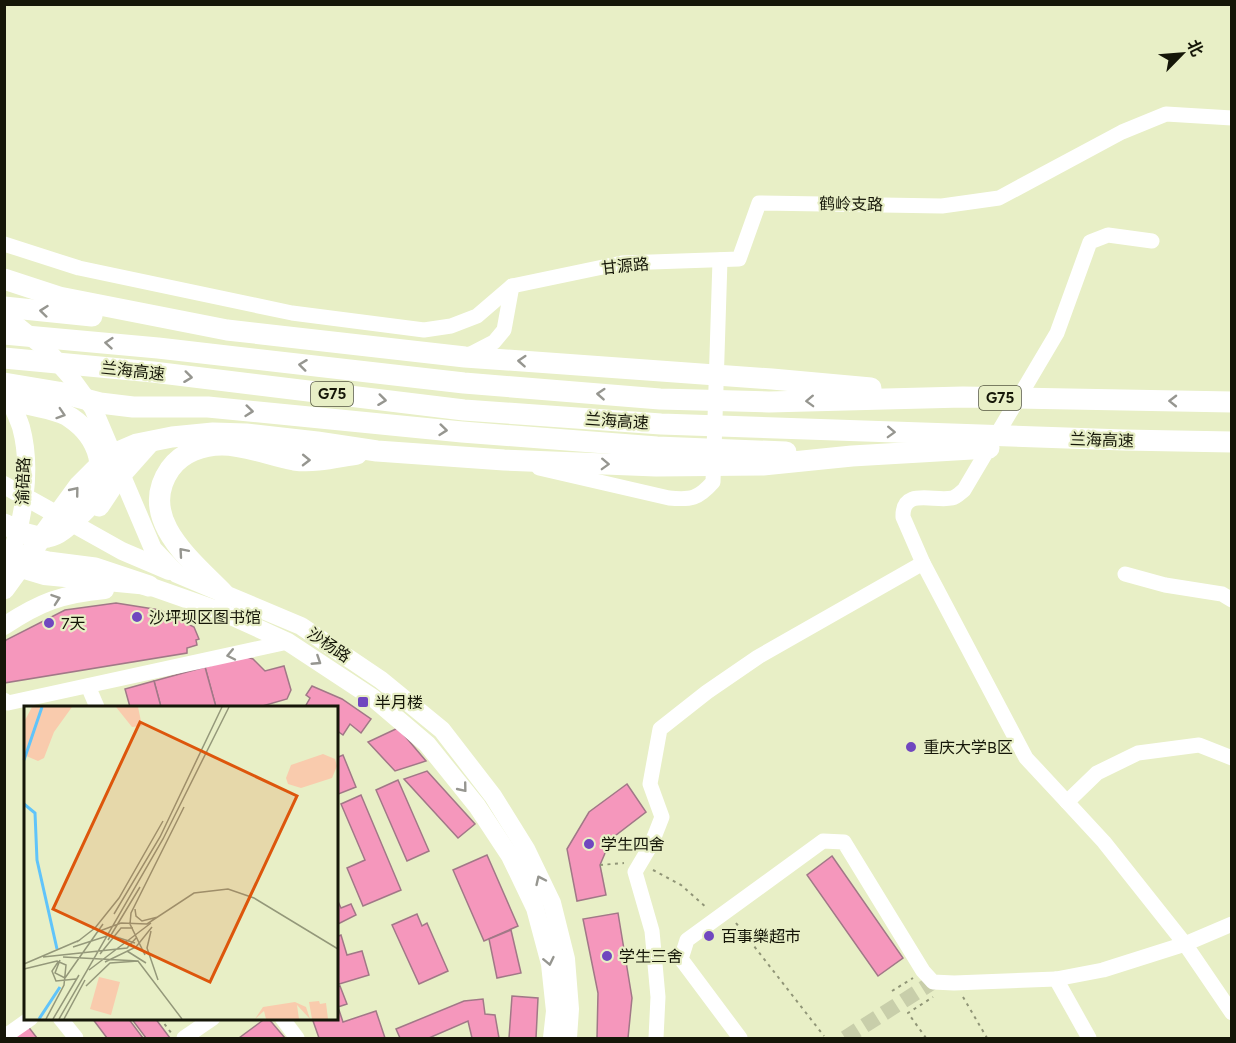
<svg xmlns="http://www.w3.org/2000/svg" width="1236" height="1043" viewBox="0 0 1236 1043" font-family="Figtree,'Noto Sans SC',sans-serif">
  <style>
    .building { fill: #f597bc; stroke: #a17887; stroke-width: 1.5 }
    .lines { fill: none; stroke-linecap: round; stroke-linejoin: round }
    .minor-tunnel { stroke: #c8ceaa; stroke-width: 15; stroke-dasharray: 15 8; stroke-linecap: butt }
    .path { stroke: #909577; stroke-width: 2; stroke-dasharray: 3 4.5; stroke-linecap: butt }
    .minor { stroke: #fff; stroke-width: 15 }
    .major { stroke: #fff; stroke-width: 18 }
    .highway { stroke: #fff; stroke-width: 21 }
    .oneway { stroke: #969690 }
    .poi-dot { fill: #7047bf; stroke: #e8efc6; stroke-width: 2 }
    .labels { text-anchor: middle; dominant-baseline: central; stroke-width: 4.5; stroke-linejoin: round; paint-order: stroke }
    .shield { fill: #e8efc6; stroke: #545741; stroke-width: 1.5 }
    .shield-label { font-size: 15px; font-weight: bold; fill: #151608 }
    .street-label { font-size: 16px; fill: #151608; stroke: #e8efc6 }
    .poi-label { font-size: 16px; fill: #151608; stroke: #e8efc6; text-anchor: start }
    .inset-river { fill: none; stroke: #60c4fa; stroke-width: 3 }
    .inset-road { fill: none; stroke: #94987a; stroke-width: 1.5 }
    .view { fill: #dd560c; fill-opacity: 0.15; stroke: #dd560c; stroke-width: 3 }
    .inset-edge { fill: none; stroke: #151608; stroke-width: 3 }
  </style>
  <rect width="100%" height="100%" fill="#e8efc6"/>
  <g class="building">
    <polygon points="116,603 160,610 194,627 199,639 196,640 197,645 187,648 187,653 4,683 4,643 6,640 65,610"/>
    <polygon points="244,656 253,659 265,671 284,666 291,690 287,699 259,707 216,707 205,667"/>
    <polygon points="205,667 216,707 161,707 154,681"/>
    <polygon points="154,681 161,707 130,707 125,689"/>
    <polygon points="312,686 342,699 371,719 361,733 350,724 343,735 336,730 336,707 305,707 310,698 306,695"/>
    <polygon points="398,728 426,761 395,771 368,742"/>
    <polygon points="343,755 356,787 336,795 336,758"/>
    <polygon points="427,771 475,824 458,838 404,779"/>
    <polygon points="398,780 429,851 407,861 376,790"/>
    <polygon points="627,784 646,812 611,839 600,865 606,895 577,901 567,849 589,812"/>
    <polygon points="361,795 401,890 363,906 347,868 365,860 341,804"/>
    <polygon points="487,855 518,926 484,941 453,870"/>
    <polygon points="832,856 903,958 878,976 807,875"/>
    <polygon points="336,897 341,908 351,904 356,915 336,925"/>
    <polygon points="618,913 632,998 628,1038 597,1038 598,993 583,919"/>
    <polygon points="417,914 422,926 427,923 448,971 419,984 392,925"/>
    <polygon points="511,930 521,973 497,978 489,939"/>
    <polygon points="341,935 347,955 362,951 369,975 336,985 336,937"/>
    <polygon points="340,986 347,1004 338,1007 343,1022 376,1011 385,1038 319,1038 312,1018 336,1018 336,987"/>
    <polygon points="512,996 538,998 536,1038 509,1038"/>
    <polygon points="483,999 485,1014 495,1015 499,1038 472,1038 468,1021 429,1038 400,1038 396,1029 464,1001"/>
    <polygon points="92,1018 128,1018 143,1038 107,1038"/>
    <polygon points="131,1018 155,1018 170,1038 146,1038"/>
    <polygon points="266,1018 268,1018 285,1038 239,1038"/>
    <polygon points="27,1025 37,1038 9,1038"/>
  </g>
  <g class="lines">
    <polyline class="minor-tunnel" points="845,1038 933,982"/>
    <g class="path">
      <polyline points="600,865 624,863"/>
      <polyline points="653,870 681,885 707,908"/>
      <polyline points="736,923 824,1036"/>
      <polyline points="892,991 913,978"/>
      <polyline points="963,997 987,1038"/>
      <polyline points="160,1018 172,1034"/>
      <polyline points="926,1038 908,1013 933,997"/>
    </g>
    <g class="minor">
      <polyline points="4,244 79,268 292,313 424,330 451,326 477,316 512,286 622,263 739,259 759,203 942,206 999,198 1122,132 1166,114 1232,118"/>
      <polyline points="465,357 494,342 504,330 512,286"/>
      <path d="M539,468L669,498C691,500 698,499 713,482L720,260"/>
      <path d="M923,563L903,517C902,487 934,502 952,498C957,497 960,493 964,490L1057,333L1090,242L1108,235L1152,241"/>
      <polyline points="1125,574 1165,585 1222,594 1232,600"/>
      <polyline points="88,686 97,707"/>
      <polyline points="4,700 8,703 288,642"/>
      <polyline points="1232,758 1199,745 1138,753 1097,773 1067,802 1104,842 1185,944 1232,1013"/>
      <polyline points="1056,979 1089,1038"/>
      <polyline points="60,1018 76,1038"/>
      <polyline points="282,1018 297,1038"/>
      <polyline points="4,1037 31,1018"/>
      <polyline points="184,1038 213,1018"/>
      <polyline points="656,1038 658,997 652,931 635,872 651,845 662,817 650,784 660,729 707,692 758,657 923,563 1026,758 1067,802"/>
      <polyline points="740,1038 681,959 687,940 823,841 844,842 923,971 933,982 954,983 1056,979 1103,970 1185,944 1232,924"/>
    </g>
    <g class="major">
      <polyline points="4,315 46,349 69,375 93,408 153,549 177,574 301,626 381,680 442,730 493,796 526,849 552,903 566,959 570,1009 568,1038"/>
      <path d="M6,392C11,403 17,415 21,427C33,471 23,523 7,566"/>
      <polyline points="4,485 122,551 169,571"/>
      <polyline points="4,564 44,576 149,586 220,611 288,642 373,698 427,744 477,806 510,856 535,908 550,964 555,1011 552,1038"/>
      <path d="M4,626C40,602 62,594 105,590"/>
    </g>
    <g class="highway">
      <polyline points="4,279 59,297 227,330 465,357 772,379 871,388"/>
      <polyline points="4,307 92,316"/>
      <polyline points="4,334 158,348 464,383 660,399 769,402 963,397 1232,402"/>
      <polyline points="4,358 153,372 464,410 661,424 1124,440 1232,442"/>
      <polyline points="4,383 58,392 100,403 133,407 208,407 462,432 657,447 786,452"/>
      <path d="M4,400C21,403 59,409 71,418C100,438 109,471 91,502C88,509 81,514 75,519C68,526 59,535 48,537C34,539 17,530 4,524"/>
      <polyline points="99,506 117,479 149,443"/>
      <polyline points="4,551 48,562 95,568 149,586"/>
      <polyline points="4,589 79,486 109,456 137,444 172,437 213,433 246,434 317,442 377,451 504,460 656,466 763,465 852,456 989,448"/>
      <path d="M224,594C192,561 136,518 170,469C182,452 203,445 222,445C246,445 271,456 294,460C315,463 337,457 357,454"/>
    </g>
  </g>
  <defs><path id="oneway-chevron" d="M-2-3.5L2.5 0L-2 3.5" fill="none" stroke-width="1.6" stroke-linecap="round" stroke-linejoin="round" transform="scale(1.5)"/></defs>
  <g class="oneway">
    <use href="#oneway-chevron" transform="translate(44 311) rotate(-174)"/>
    <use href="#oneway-chevron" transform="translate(109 343) rotate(-175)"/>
    <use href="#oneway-chevron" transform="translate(522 361) rotate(-176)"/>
    <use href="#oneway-chevron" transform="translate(303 365) rotate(-173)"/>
    <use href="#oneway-chevron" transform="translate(188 377) rotate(7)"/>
    <use href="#oneway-chevron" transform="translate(601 394) rotate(-176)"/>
    <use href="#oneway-chevron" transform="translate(382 400) rotate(7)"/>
    <use href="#oneway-chevron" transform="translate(810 401) rotate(178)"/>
    <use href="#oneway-chevron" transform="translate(1173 401) rotate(-179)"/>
    <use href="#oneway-chevron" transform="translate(249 411) rotate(6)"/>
    <use href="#oneway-chevron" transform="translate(61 414) rotate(18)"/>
    <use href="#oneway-chevron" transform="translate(443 430) rotate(6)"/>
    <use href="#oneway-chevron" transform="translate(891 432) rotate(2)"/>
    <use href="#oneway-chevron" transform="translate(306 460) rotate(1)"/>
    <use href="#oneway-chevron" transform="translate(605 464) rotate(2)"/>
    <use href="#oneway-chevron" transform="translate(75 491) rotate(-51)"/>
    <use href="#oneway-chevron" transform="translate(183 552) rotate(-131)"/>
    <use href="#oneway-chevron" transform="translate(56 599) rotate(-19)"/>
    <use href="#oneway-chevron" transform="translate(231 655) rotate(168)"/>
    <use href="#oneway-chevron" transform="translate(317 661) rotate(33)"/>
    <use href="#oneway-chevron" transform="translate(463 788) rotate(51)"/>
    <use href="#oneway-chevron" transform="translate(540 880) rotate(-115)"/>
    <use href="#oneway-chevron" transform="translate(549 961) rotate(78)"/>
  </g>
  <g class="poi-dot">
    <circle cx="137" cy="617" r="6"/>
    <circle cx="49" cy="623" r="6"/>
    <rect x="357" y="696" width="12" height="12" rx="3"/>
    <circle cx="911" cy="747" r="6"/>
    <circle cx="589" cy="844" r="6"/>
    <circle cx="709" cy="936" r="6"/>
    <circle cx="607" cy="956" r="6"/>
  </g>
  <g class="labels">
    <g class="shield">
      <rect x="311" y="382" width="42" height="24" rx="4.5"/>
      <rect x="979" y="386" width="42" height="24" rx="4.5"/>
    </g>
    <g class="shield-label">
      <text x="332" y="394">G75</text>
      <text x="1000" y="398">G75</text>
    </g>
    <g class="street-label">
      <text transform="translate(851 204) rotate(1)">鹤岭支路</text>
      <text transform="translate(625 266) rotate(-6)">甘源路</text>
      <text transform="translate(133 371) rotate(6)">兰海高速</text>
      <text transform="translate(617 421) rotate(4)">兰海高速</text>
      <text transform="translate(1102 440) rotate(2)">兰海高速</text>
      <text transform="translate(23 481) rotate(-88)">渝碚路</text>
      <text transform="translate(329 645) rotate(34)">沙杨路</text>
    </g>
    <g class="poi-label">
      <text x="149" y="617">沙坪坝区图书馆</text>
      <text x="61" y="623">7天</text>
      <text x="375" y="702">半月楼</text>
      <text x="923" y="747">重庆大学B区</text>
      <text x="601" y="844">学生四舍</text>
      <text x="721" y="936">百事樂超市</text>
      <text x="619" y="956">学生三舍</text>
    </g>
  </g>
  <g transform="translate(24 706)">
    <rect width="314" height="314" fill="#e8efc6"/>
    <path d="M8,1H48L30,26L20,52L14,55L0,49V16ZM92,1H114L118,20L108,21ZM299,48L311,53L313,60L308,72L277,82L264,78L262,72L267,59ZM75,271L96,276L87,309L66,303ZM295,295L296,298L302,297L304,313H288L285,296ZM271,296L282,301L286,313L273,299L275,313H242L240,305L231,313L239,301Z" fill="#f9cbad"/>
    <path class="inset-river" d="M0,54L18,1M0,98L11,107L13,154L33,243M15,313L36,281"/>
    <path class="inset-road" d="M111,203L112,210L118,215L134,211M90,208L136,131L198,1M127,225L123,242L134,274M73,226L97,217L123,218L170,187L204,183L230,192L314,243M84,234L116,181M53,236L71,222L95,192L139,115M49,241L86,229L111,237M103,245L122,257M76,248L97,222H109M121,249L106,218L107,207L160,101M19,251L103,242L113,231M39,251L114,255L158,313M36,254L31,267L41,272L79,218M34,256L28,265L32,275L52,273M81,256L112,241L128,221M0,258L56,234M0,263L33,255L42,259L40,279L22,313M65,264L127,217M62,280L86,257L114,255M29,313L55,269M35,313L139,133L205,1M40,313L61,274"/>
    <path class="view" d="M116,16L273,90L186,276L29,203Z"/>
    <rect width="314" height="314" class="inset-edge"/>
  </g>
  <rect width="1236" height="1043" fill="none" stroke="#151608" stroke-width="12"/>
  <g transform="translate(1182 54) rotate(65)" stroke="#e8efc6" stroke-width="4.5" paint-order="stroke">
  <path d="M0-4.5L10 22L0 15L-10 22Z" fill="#151608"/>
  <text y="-9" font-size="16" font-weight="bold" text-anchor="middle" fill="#151608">北</text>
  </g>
</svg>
